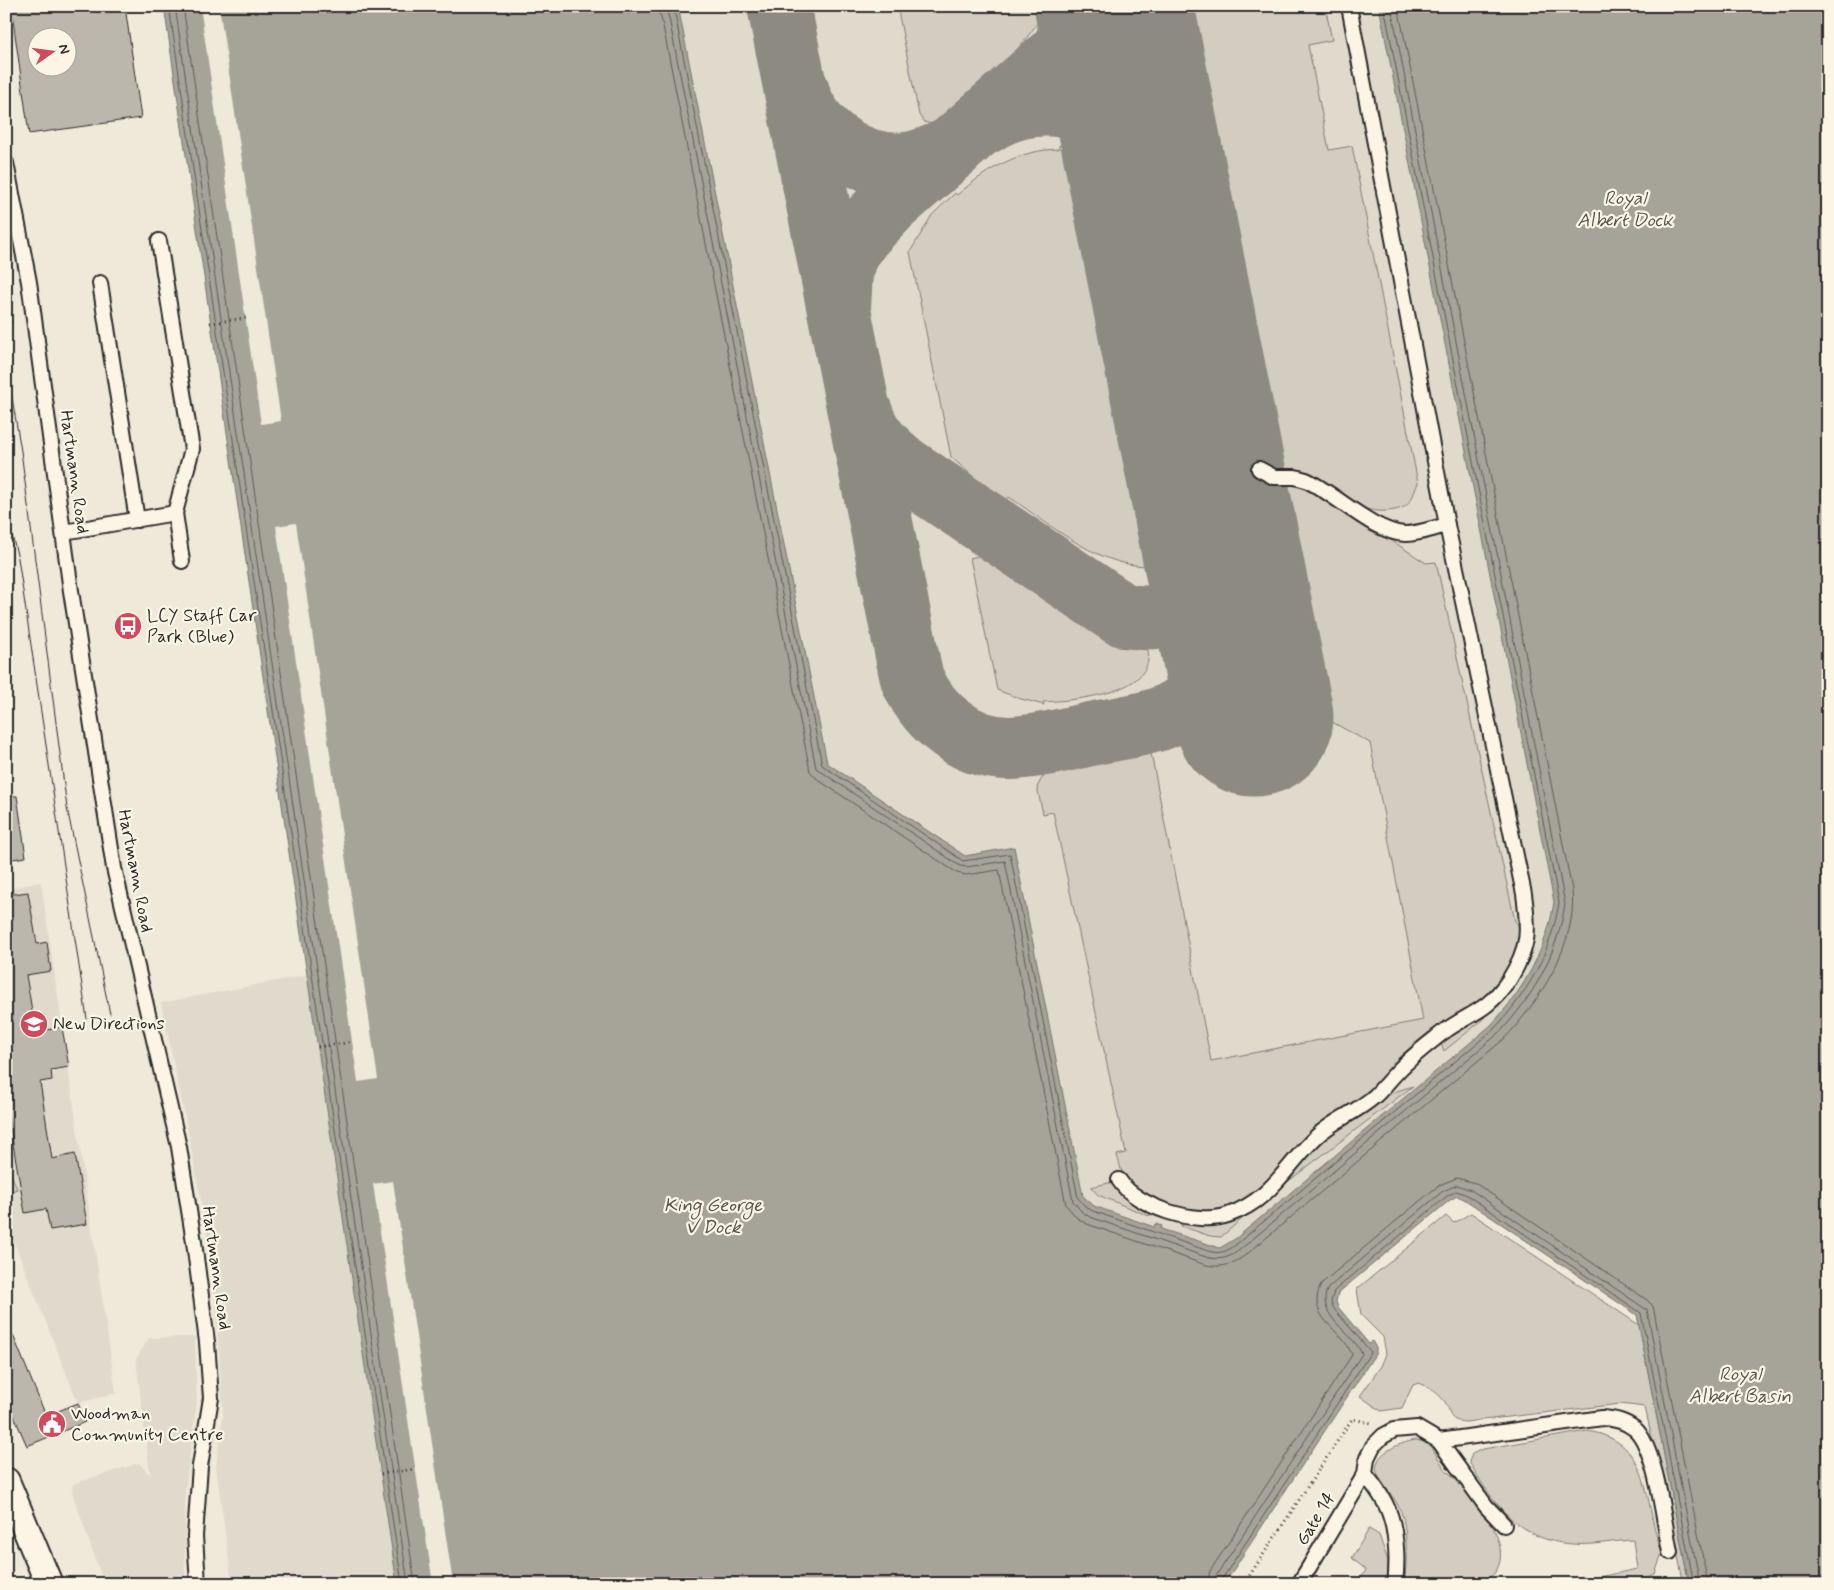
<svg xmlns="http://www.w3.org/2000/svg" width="1834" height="1590" viewBox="0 0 1834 1590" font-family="Mynerve,sans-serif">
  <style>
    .built { fill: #e0dacc }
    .green { fill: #d2cdc0; stroke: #7e7c76 }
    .water { fill: #a6a399; stroke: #75736d }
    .pier { fill: #efe9da }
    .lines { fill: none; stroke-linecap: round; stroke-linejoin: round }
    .shore { stroke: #5c5b57; stroke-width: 1 }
    .taxiway { stroke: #8d8a82; stroke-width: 64 }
    .runway { stroke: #8d8a82; stroke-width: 159 }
    .building { fill: #bcb7ac; stroke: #2b2b2b; fill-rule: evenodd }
    .service-casing { stroke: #2b2b2b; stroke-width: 18 }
    .minor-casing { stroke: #2b2b2b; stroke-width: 30 }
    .path { stroke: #2b2b2b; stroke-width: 3; stroke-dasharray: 1 4; stroke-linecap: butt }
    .service { stroke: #fcf5e5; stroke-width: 14 }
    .minor { stroke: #fcf5e5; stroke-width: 26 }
    .tram { stroke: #2b2b2b; stroke-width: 1 }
    .labels { text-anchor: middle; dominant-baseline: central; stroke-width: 4.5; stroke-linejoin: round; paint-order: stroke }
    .street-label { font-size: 18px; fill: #2b2b2b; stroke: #fcf5e5 }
    .poi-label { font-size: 18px; fill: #2b2b2b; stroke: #fcf5e5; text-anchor: start }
    .water-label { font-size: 19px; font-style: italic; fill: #565552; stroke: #fcf5e5 }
  </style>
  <rect width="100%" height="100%" fill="#efe9da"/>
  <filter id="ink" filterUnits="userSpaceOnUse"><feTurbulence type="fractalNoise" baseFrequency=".02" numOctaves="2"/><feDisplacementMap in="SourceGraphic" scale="10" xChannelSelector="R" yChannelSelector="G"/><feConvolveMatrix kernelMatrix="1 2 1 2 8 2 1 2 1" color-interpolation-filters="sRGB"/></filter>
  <g filter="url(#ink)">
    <g class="built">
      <polygon points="673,6 1379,6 1554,902 1537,960 1517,995 1490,1026 1225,1247 1209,1246 1161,1229 1161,1226 1155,1224 1154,1227 1094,1206 1086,1201 965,856 827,763 679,11"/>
      <polygon points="41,882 116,1393 78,1403 6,1222 6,889"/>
      <polygon points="307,975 353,1289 397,1584 232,1584 216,1466 223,1414 213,1267 190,1141 161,1003"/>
      <polygon points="195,1337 197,1402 185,1492 185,1584 104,1584 72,1492 73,1484 139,1463 150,1475 136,1359 149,1338"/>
    </g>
    <g class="green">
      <path d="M897,6H1046C1027,51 976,87 941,120L932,124L924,122L919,115Z"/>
      <path d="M1180,6H1325L1332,40L1308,45L1329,150L1352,146L1418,483C1410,503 1410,509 1387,511C1353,514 1339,487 1310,474C1298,469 1285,469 1272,470Z"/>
      <path d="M1059,145L1076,151L1157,565C1105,573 1050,524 1009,497L1007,499L976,479L951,457L910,252L932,215L955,193L957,195C987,169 1019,150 1059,149Z"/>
      <path d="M1275,485H1295L1317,492L1426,563L1436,562L1515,921L1521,928L1522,935L1514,959L1494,991L1389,1072L1252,1196C1239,1203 1227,1212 1212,1213C1186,1216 1135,1198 1123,1174C1120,1168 1119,1161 1117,1155L1126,1153L1053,812L1043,814L1037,787L1045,773L1151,753L1211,1061L1423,1020L1370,743L1321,716Z"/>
      <path d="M978,556L1118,647L1148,650C1155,695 1074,700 1043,702L1044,705L1021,699L997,690L970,558Z"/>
      <polygon points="1491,1010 1480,1022 1444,1051 1440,1041"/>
      <polygon points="1413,1086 1286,1183 1305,1156 1332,1130 1368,1109 1394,1092"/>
      <polygon points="6,1161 17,1189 6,1193"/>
      <polygon points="1113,1182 1124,1196 1152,1211 1149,1216 1098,1195 1091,1187"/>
      <polygon points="1252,1210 1221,1237 1210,1236 1181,1226 1183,1222 1206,1225"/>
      <path d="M1471,1213L1639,1325L1689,1584H1684L1645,1407L1620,1404L1465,1422C1446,1420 1453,1414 1445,1402C1438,1393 1430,1387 1419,1383L1413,1385L1402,1408L1381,1411L1360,1396L1381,1366L1386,1354L1383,1337L1361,1315L1357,1289L1446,1216L1454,1223Z"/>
      <path d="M1587,1431C1654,1441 1643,1504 1662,1553L1655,1574C1628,1587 1594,1584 1565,1584L1637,1569L1633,1540C1613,1541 1592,1546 1572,1544C1519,1541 1494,1504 1469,1462L1472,1454L1483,1449Z"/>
      <path d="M1415,1440C1436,1442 1435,1459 1448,1472C1453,1478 1460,1482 1465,1487C1482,1506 1512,1546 1496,1571C1485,1590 1426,1584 1405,1584C1406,1561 1408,1540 1403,1518C1398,1499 1386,1491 1378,1475C1369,1454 1400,1443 1415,1440Z"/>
      <polygon points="1369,1529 1379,1535 1388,1561 1388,1584 1357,1584 1366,1570 1352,1558"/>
    </g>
    <path class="water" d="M164,6H673L679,11L827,763L965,856L1014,847L1083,1196L1094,1206L1154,1227L1155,1224L1162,1226L1161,1229L1220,1248L1235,1239L1490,1026C1524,990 1546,950 1554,902L1379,6H1828V1584H1689L1637,1315L1464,1199L1457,1196L1450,1200L1338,1293L1336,1302L1338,1307L1369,1344L1372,1341L1376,1348V1353L1224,1584H397Z"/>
    <g class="pier">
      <polygon points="200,6 219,6 281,421 261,424"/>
      <polygon points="296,523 378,1079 358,1082 276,526"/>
      <polygon points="393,1181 453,1584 433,1584 411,1440 373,1184"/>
    </g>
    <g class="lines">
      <g class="shore">
        <polyline points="169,6 402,1584"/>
        <polyline points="175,6 408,1584"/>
        <polyline points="183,6 415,1584"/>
        <path d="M657,6L662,21L810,771L817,779L957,873L966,875L999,870L1066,1205L1077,1218L1087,1224L1203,1264C1221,1269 1232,1265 1247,1254L1504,1039C1539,1002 1578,943 1572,890L1398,6"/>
        <path d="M665,6L669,18L816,768L960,866L967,867L1005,861L1073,1201L1082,1212L1090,1217L1206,1257C1221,1261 1230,1258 1242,1248L1499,1033C1534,996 1557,954 1565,904L1391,6"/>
        <path d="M671,6L675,14L822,765L963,861L1010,854L1078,1198L1086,1207L1093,1211L1208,1251C1221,1255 1228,1251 1238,1243L1494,1029C1528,993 1551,952 1559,903L1384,6"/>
        <path d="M1207,1584L1210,1571L1352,1355C1343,1328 1303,1318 1322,1283L1439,1185L1457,1178L1475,1183L1647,1300L1653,1306L1708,1584"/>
        <path d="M1214,1584L1216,1576L1362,1354C1353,1332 1314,1315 1328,1288L1443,1191L1457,1185L1471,1190L1647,1310L1700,1584"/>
        <polyline points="1221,1584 1222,1579 1371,1352 1334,1309 1331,1302 1334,1291 1447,1196 1457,1191 1467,1195 1641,1313 1694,1584"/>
      </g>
      <g class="taxiway">
        <path d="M779,6L907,655C909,664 910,673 913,681C930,719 968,749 1011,748C1041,747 1071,738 1100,732C1138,725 1177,721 1203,690C1227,663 1229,633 1230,598"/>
        <path d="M797,89C810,138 864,172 913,163C927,160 940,154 953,148"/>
        <path d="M984,123C1023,97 1079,97 1115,131C1131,146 1140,166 1149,186"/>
        <polyline points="839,307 841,273 848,252 860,234 890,203 1056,57 1068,43 1088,6"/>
        <path d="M861,413C868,437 885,453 904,468L1121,614C1178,629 1212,595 1218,540"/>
      </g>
      <polyline class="runway" points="1114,6 1254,717"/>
    </g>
    <g class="building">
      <path d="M11,6H125L141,118L29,134ZM38,38H68V68H38Z"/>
      <polygon points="6,796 17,796 26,857 6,860"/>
      <polygon points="28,892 37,944 47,942 51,971 26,975 33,1017 44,1015 47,1030 62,1027 69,1067 51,1070 52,1080 40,1082 52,1159 75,1154 87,1224 50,1230 46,1209 25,1213 6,1104 6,895"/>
      <polygon points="6,1318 46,1416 78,1403 85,1422 27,1446 6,1398"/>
    </g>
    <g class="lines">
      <defs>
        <g id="service">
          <polyline points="6,163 29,282 71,591 114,868 179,1147 194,1242 207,1342 211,1398 200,1466 195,1536 198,1584"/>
          <polyline points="159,241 192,449 175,513"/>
          <polyline points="100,283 137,520"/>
          <path d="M1259,469L1274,477H1295L1306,480C1336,494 1373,532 1405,534C1418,534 1434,528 1447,525"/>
          <polyline points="64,532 175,513 182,561"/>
          <path d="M1119,1180C1136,1207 1197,1226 1228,1215C1272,1200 1286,1165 1317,1136C1335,1119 1358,1112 1376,1095C1384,1087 1391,1078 1399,1070C1412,1056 1427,1045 1442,1033C1471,1012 1486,1013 1509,980C1530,946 1529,931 1524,894L1447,525L1349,6"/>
          <path d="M1439,1441L1602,1418C1615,1419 1625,1421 1635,1429C1656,1448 1664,1523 1670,1552"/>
          <polyline points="1299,1584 1365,1474"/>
          <path d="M1395,1584C1398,1559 1397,1526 1385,1503C1380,1493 1372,1483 1365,1474L1367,1458L1373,1446L1383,1436L1394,1430L1417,1428L1439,1441L1486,1506L1504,1525"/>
        </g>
        <polyline id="minor" points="6,1481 49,1584"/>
      </defs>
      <use href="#service" class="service-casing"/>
      <use href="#minor" class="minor-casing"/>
      <g class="path">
        <polyline points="6,323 15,321"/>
        <polyline points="210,323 246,318"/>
        <polyline points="318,1047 352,1042"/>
        <polyline points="381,1474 415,1469"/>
        <polyline points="1244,1584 1352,1419 1372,1423"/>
      </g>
      <use href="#service" class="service"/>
      <use href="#minor" class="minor"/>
      <g class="tram">
        <polyline points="6,362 21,451 67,808 110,1014"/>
        <polyline points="6,513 18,558 87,1019"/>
      </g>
    </g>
  </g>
  <defs>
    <symbol id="bus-disc" viewBox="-11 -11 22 22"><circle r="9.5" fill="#d1495b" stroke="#fcf5e5"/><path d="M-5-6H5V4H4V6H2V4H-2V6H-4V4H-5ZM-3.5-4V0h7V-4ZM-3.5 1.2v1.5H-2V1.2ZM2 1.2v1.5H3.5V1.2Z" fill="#fff"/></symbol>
    <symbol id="school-disc" viewBox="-11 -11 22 22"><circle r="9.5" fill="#d1495b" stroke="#fcf5e5"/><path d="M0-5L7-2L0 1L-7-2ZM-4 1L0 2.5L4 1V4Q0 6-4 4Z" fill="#fff"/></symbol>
    <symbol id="civic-disc" viewBox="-11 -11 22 22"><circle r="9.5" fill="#d1495b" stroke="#fcf5e5"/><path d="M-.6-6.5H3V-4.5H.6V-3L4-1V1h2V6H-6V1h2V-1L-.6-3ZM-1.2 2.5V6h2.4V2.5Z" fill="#fff"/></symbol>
  </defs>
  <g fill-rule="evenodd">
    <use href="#bus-disc" x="112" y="610" width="32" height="32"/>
    <use href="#school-disc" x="18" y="1008" width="32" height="32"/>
    <use href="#civic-disc" x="36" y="1408" width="32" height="32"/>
  </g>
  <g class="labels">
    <g class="street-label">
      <text transform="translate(74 472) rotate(82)">Hartmann Road</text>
      <text transform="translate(135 871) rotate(79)">Hartmann Road</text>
      <text transform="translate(216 1268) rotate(82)">Hartmann Road</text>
      <text transform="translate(1316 1519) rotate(-59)">Gate 14</text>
    </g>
    <g class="poi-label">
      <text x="147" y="616">LCY Staff Car<tspan x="147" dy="21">Park (Blue)</tspan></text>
      <text x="53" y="1024">New Directions</text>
      <text x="71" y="1414">Woodman<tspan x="71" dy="21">Community Centre</tspan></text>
    </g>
    <g class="water-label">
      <text x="1625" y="198">Royal<tspan x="1625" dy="22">Albert Dock</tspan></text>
      <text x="713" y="1205">King George<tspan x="713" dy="22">V Dock</tspan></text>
      <text x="1740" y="1374">Royal<tspan x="1740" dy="22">Albert Basin</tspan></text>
    </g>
  </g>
  <rect width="1834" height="1590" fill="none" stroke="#fcf5e5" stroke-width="25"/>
  <rect x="12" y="12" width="1809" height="1565" fill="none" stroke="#2b2b2b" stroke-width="2" filter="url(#ink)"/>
  <g transform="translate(52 52) rotate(76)"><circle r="24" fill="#fcf5e5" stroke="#a8a49b"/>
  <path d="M0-4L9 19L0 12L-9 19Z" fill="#d1495b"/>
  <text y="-8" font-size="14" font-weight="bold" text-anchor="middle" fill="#2b2b2b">N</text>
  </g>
</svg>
